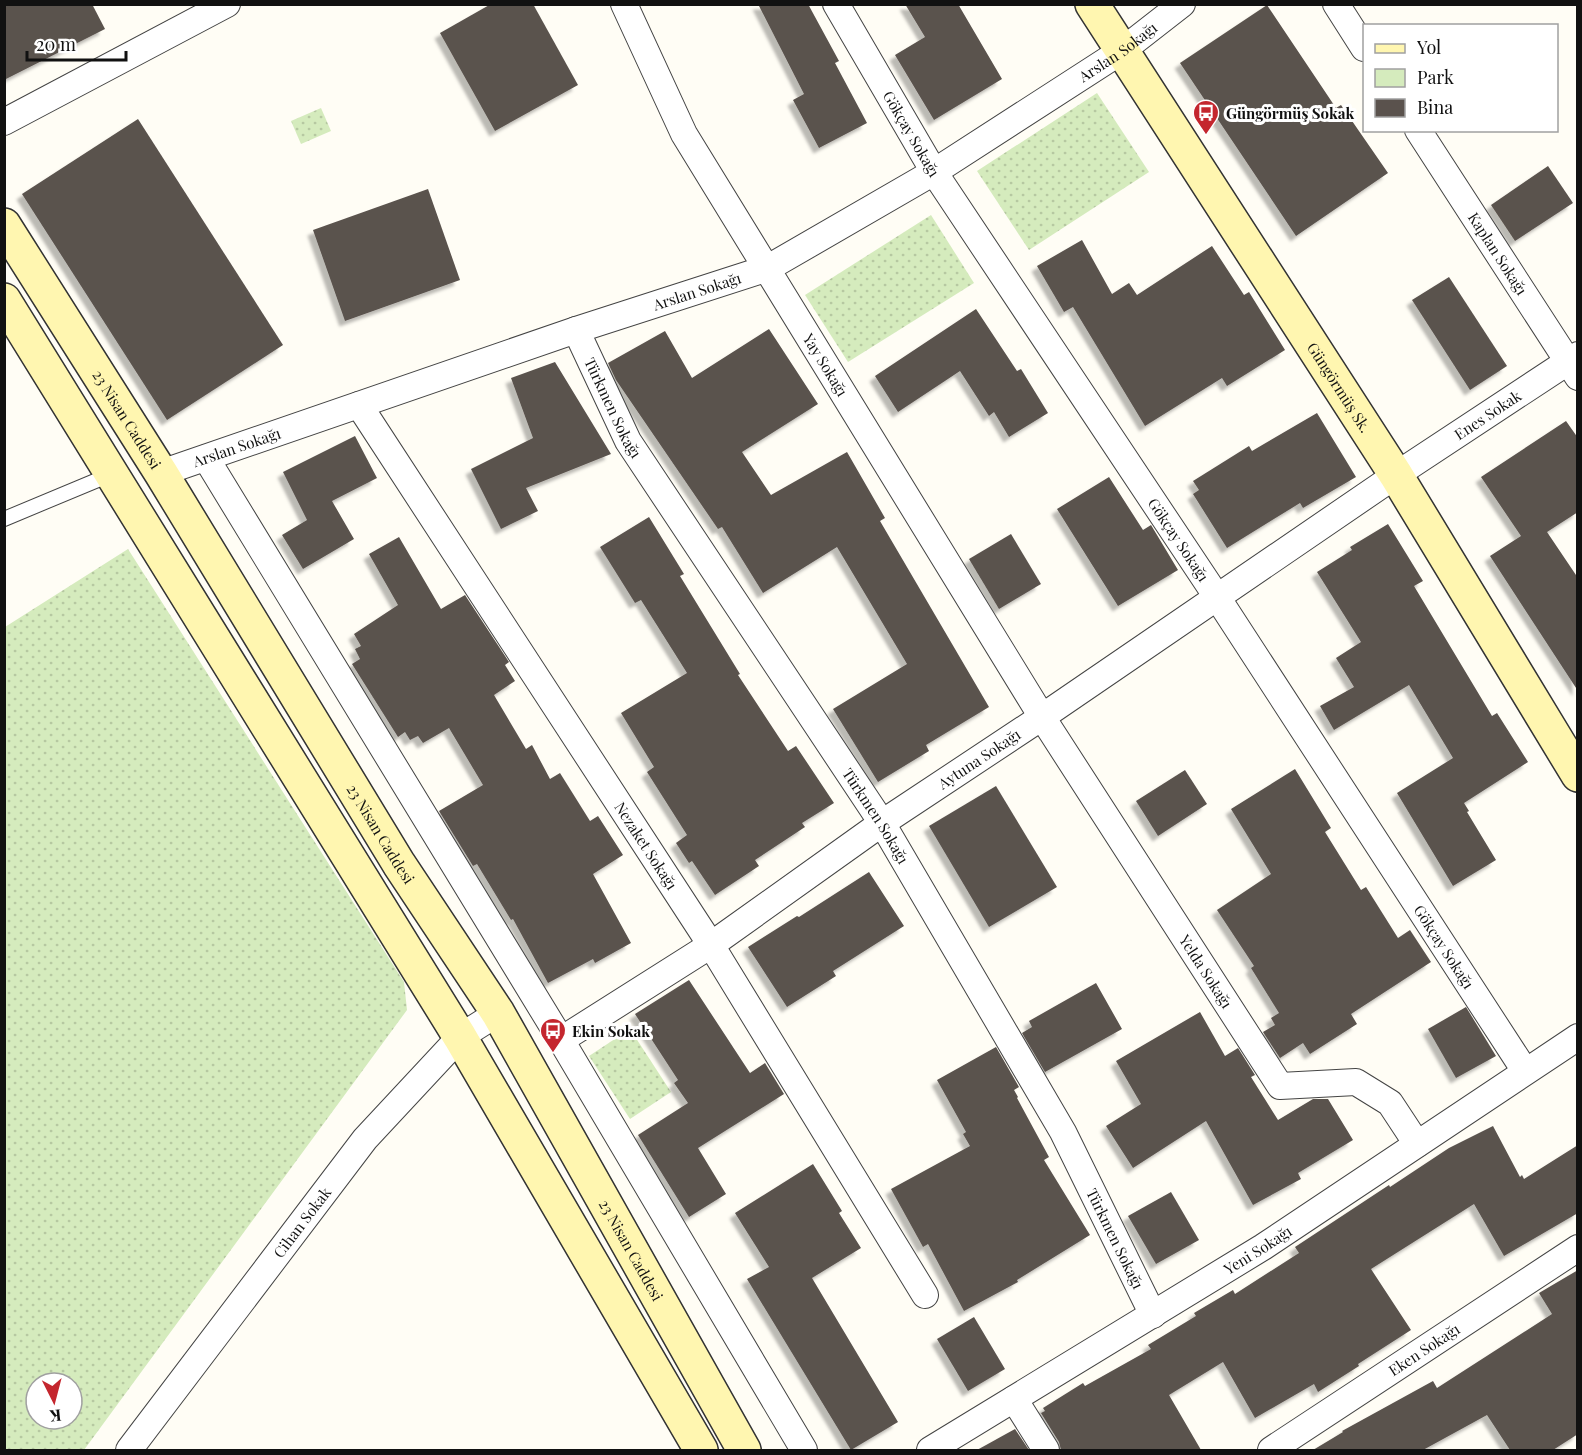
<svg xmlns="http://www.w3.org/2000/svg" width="1582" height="1455" viewBox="0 0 1582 1455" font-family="'Playfair Display',serif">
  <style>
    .green { fill: url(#green-dots); fill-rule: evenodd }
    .building { fill: #5a524d; filter: url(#shadow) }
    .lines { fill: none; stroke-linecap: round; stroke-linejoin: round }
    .lane-casing { stroke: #444; stroke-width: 16 }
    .street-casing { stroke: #444; stroke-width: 28 }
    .secondary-casing { stroke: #333; stroke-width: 36 }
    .lane { stroke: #fff; stroke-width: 14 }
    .street { stroke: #fff; stroke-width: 26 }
    .secondary { stroke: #fff6b0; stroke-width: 33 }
    .labels { text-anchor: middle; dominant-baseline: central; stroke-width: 6; stroke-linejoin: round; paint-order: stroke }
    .street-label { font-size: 15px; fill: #111; stroke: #fff }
    .poi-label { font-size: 15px; font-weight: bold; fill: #111; stroke: #fff; text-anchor: start }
  </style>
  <defs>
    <pattern id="green-dots" width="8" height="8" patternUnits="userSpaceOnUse" patternTransform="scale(1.5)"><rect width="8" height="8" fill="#d5ebbd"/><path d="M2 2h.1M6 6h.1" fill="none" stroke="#b6c8a1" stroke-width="1.8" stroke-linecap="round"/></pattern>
    <filter id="shadow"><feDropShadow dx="-5.5" dy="5.5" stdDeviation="1.5" flood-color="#0004"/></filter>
  </defs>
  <rect width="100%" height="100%" fill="#fffdf5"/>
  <g class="green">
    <polygon points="1097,93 1149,172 1029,250 977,171"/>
    <polygon points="321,108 331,131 301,144 291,121"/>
    <polygon points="931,215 974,283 848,362 805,295"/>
    <path d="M128,549L404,982L407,1010L84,1450H5V627ZM36,1383H72V1419H36Z"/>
    <polygon points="630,1029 671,1092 630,1119 589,1056"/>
  </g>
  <g class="building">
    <polygon points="4,4 92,4 105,29 4,80"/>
    <polygon points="491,4 533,4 578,85 495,131 440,33"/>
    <polygon points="758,4 808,4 839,61 835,63 867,123 819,148 793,100 804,94"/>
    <polygon points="905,4 958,4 1002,79 934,120 895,55 925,37"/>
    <polygon points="1267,5 1336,108 1341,105 1388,173 1296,236 1180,63"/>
    <polygon points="138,119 283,345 167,420 22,194"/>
    <polygon points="1548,166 1573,203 1515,241 1491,205"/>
    <polygon points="428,189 460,280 345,321 313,230"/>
    <polygon points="1082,240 1112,294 1129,283 1137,295 1212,246 1244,295 1249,292 1285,350 1227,386 1222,378 1145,426 1073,307 1064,312 1037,266"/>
    <polygon points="1449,277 1507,366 1470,390 1412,300"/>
    <polygon points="976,309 1017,371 1021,369 1048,413 1009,437 994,412 989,416 960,371 898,412 875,376"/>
    <polygon points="769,329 818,404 742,452 771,495 847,452 885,518 880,521 989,707 926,745 929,751 878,782 833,709 907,664 837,547 763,593 722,527 718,529 616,380 608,363 665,331 692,378"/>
    <polygon points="555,362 611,454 526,488 538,511 501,529 471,469 533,438 511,378"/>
    <polygon points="1317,413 1356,477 1303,508 1300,503 1227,548 1193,494 1199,490 1193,481 1249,446 1252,451"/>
    <polygon points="1566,421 1578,438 1578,512 1547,532 1578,578 1578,691 1490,556 1521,536 1481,477"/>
    <polygon points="355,436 377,478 332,501 354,539 303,569 282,535 307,520 283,472"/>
    <polygon points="1109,477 1143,530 1151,525 1178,570 1118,606 1057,509"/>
    <polygon points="649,517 684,574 680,576 740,674 738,675 788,751 796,746 834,803 802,823 805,827 755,860 759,866 715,895 692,861 689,863 676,843 687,835 647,772 654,767 621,713 687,673 641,600 635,603 600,547"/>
    <polygon points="1388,524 1423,581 1414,586 1492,716 1497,713 1528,762 1464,803 1469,811 1467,812 1496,860 1453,886 1397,793 1453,758 1409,685 1334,730 1320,706 1354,687 1336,658 1361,642 1317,572 1352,550 1350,547"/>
    <polygon points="1011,534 1041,584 999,609 969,559"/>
    <polygon points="399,537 441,609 465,595 509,662 505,665 515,681 494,695 526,749 532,745 550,779 560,773 590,821 598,816 623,855 593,874 631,943 595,963 593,959 548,983 513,919 511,920 477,864 473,866 439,811 483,785 449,728 423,743 418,736 410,740 405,732 398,737 352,664 360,659 355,649 361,646 354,634 398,605 369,554"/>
    <polygon points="1295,769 1331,828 1325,832 1361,890 1366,887 1398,938 1410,930 1431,962 1351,1014 1357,1024 1310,1054 1303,1043 1280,1058 1263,1032 1275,1025 1271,1018 1279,1013 1251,968 1254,966 1217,910 1271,874 1231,809"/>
    <polygon points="1185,770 1207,804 1158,836 1136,801"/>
    <polygon points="996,786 1057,887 989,927 929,826"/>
    <polygon points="869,872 904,926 833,971 836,976 787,1007 748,947 797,916 799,917"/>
    <polygon points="689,980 750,1073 765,1063 784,1094 698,1148 726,1194 689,1217 638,1135 688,1103 674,1083 678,1080 635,1014"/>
    <polygon points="1096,983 1122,1029 1045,1072 1022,1033 1032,1027 1029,1021"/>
    <polygon points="1466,1007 1496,1056 1456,1078 1428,1029"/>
    <polygon points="1200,1012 1225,1056 1238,1048 1255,1075 1251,1077 1278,1120 1313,1099 1328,1099 1353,1140 1298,1173 1301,1179 1253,1205 1206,1121 1133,1168 1106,1126 1141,1104 1116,1061"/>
    <polygon points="996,1047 1019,1087 1014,1090 1018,1097 1017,1098 1049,1157 1044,1160 1090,1235 1017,1280 1018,1282 964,1311 928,1244 923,1247 891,1189 970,1146 963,1134 966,1132 937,1080"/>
    <polygon points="1493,1126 1520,1177 1522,1175 1524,1179 1578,1145 1578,1213 1504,1256 1474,1204 1371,1269 1411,1330 1358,1364 1359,1366 1318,1392 1314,1384 1255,1418 1223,1362 1169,1395 1201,1450 1061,1450 1059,1442 1041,1413 1045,1411 1043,1408 1083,1383 1085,1386 1151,1349 1148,1345 1196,1316 1194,1313 1233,1290 1235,1294 1299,1253 1295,1247 1389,1185 1390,1187 1449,1148"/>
    <polygon points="813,1164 842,1211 839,1213 861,1248 812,1278 898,1422 851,1450 747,1279 769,1267 735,1213"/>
    <polygon points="1171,1192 1199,1240 1156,1264 1128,1216"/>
    <polygon points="1578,1270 1578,1434 1553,1450 1510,1450 1487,1415 1423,1450 1313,1450 1343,1432 1342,1431 1433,1381 1437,1388 1552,1314 1539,1293"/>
    <polygon points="974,1317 1005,1369 968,1391 937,1339"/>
    <polygon points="1015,1429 1029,1450 977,1450"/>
  </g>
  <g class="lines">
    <defs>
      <polyline id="lane" points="4,519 112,474"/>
      <g id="street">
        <path id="s1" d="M624,4L684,134L1042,717L1280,1086L1356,1082L1390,1103L1417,1144"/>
        <path id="s2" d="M836,4L934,172L1217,597L1525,1071"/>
        <polyline points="1336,4 1364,48"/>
        <polyline points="4,122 227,4"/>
        <path id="s3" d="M1418,130L1578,377"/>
        <path id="s4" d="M576,330L628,441L882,823L1063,1132L1153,1315"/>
        <path id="s5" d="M359,405L711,945L925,1295"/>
        <polyline points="206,458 561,1040 804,1450"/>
        <path id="s6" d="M161,473L576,330L768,268L934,172L1123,50L1182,4"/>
        <path id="s7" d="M561,1040L711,945L882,823L1042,717L1396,475L1578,355"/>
        <polyline points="1014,1399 1046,1450"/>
        <path id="s8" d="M129,1450L365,1139L460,1037L498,1013"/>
        <path id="s9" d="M930,1450L1263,1247L1578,1037"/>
        <path id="s10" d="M1271,1450L1578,1248"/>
      </g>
      <g id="secondary">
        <path id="s11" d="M1092,4L1396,475L1578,775"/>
        <path id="s12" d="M4,225L161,473L399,864L498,1013L744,1450"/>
        <polyline points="4,300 460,1037 701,1450"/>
      </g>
    </defs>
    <use href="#lane" class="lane-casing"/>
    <use href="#street" class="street-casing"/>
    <use href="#secondary" class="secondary-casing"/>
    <use href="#lane" class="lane"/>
    <use href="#street" class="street"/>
    <use href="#secondary" class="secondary"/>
  </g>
  <defs>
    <symbol id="bus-pin" viewBox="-11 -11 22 30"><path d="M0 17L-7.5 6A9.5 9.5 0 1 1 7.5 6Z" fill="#c4262e" stroke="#fff"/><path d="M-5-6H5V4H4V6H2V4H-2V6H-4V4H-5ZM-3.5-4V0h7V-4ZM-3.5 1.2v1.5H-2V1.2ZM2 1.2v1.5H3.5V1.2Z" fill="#fff"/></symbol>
  </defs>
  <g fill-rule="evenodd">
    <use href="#bus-pin" x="1191" y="98" width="30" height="40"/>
    <use href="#bus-pin" x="538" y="1016" width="30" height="40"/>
  </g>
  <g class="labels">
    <g class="street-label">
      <text stroke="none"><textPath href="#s6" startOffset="1052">Arslan Sokağı</textPath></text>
      <text stroke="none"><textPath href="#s2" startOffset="150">Gökçay Sokağı</textPath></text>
      <text stroke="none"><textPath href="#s3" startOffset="147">Kaplan Sokağı</textPath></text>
      <text stroke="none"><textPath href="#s6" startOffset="566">Arslan Sokağı</textPath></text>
      <text stroke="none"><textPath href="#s1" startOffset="414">Yay Sokağı</textPath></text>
      <text stroke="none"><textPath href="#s11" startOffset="456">Güngörmüş Sk.</textPath></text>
      <text stroke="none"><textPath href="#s4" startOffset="86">Türkmen Sokağı</textPath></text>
      <text stroke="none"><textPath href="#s7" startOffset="1118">Enes Sokak</textPath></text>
      <text stroke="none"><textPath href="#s12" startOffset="230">23 Nisan Caddesi</textPath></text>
      <text stroke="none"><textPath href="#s6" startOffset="80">Arslan Sokağı</textPath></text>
      <text stroke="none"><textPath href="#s2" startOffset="636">Gökçay Sokağı</textPath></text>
      <text stroke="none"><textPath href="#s7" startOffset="504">Aytuna Sokağı</textPath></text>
      <text stroke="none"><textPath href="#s4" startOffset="572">Türkmen Sokağı</textPath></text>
      <text stroke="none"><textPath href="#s12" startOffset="716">23 Nisan Caddesi</textPath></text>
      <text stroke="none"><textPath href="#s5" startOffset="526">Nezaket Sokağı</textPath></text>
      <text stroke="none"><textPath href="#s2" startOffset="1122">Gökçay Sokağı</textPath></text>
      <text stroke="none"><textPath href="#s1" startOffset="1130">Yelda Sokağı</textPath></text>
      <text stroke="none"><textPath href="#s8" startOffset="286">Cihan Sokak</textPath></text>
      <text stroke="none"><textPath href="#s4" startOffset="1058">Türkmen Sokağı</textPath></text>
      <text stroke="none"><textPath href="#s12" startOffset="1202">23 Nisan Caddesi</textPath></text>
      <text stroke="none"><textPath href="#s9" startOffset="384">Yeni Sokağı</textPath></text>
      <text stroke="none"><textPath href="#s10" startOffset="183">Eken Sokağı</textPath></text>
    </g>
    <g class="poi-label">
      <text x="1226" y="113">Güngörmüş Sokak</text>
      <text x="572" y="1031">Ekin Sokak</text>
    </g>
  </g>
  <rect width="1582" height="1455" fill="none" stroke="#111111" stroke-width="12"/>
  <rect x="1363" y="24" width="195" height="108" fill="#ffffff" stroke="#a0a0a0" stroke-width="1.5"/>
  <rect x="1375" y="44" width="30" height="9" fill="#fff6b0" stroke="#a0a0a0" stroke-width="1.5"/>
  <text x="1417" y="54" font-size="18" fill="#111111">Yol</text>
  <rect x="1375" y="69" width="30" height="18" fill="#d5ebbd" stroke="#a0a0a0" stroke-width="1.5"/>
  <text x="1417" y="84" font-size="18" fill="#111111">Park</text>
  <rect x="1375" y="99" width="30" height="18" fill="#5a524d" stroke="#a0a0a0" stroke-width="1.5"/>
  <text x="1417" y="114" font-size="18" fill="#111111">Bina</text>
  <g transform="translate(54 1401) rotate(174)"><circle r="28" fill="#ffffff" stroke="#a0a0a0" stroke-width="1.5"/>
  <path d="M0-4.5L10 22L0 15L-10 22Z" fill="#c4262e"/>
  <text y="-9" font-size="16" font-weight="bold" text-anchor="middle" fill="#111111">K</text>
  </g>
  <path d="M27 51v9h99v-9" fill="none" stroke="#111111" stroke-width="3"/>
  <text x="36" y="51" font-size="18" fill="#111111" stroke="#ffffff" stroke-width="4.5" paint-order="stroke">20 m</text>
</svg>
